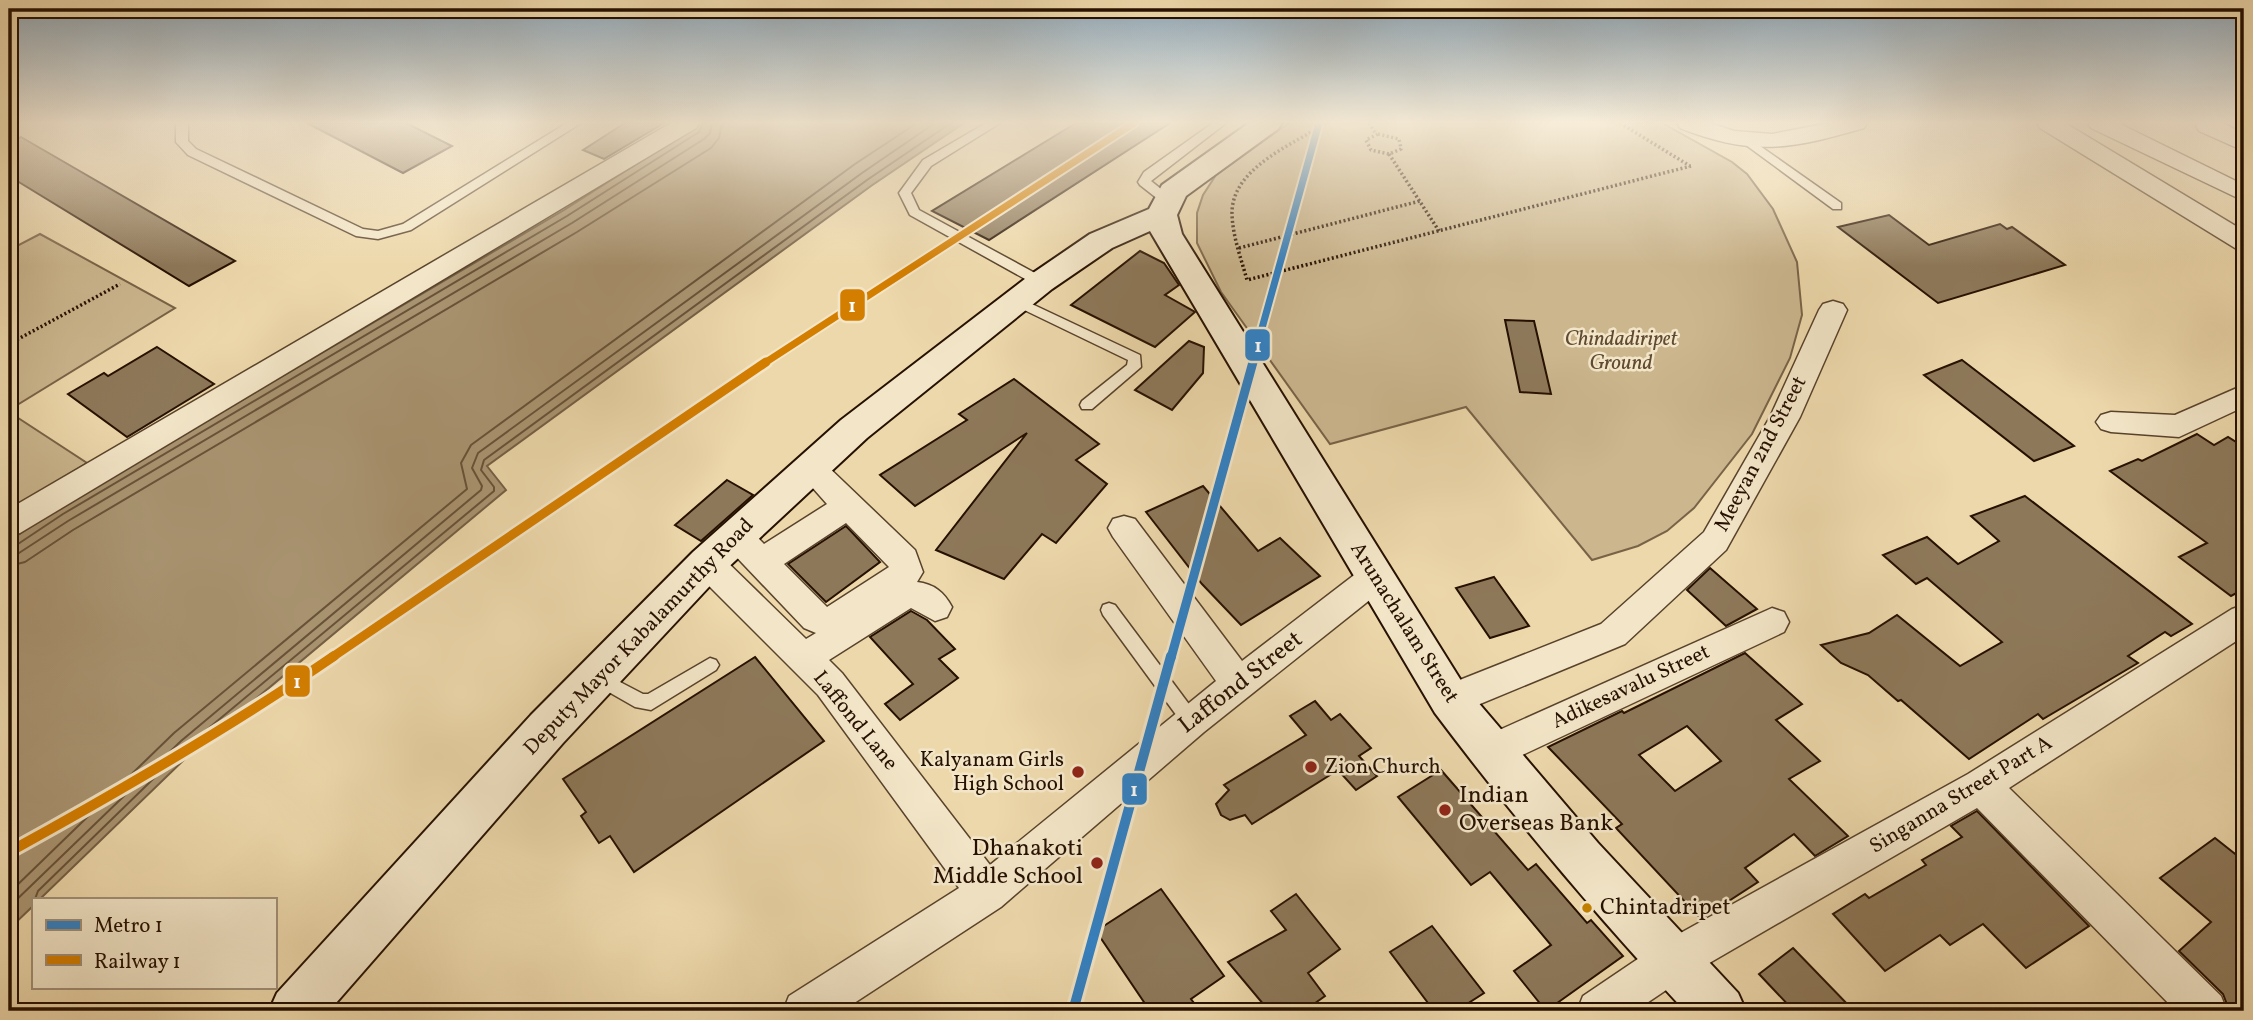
<svg xmlns="http://www.w3.org/2000/svg" width="2253" height="1020" viewBox="0 0 2253 1020" font-family="Vollkorn,serif">
  <style>
    .green { fill: #cbb68e; stroke: #786347; stroke-width: 2 }
    .water { fill: #a99471; stroke: #755f44; stroke-width: 2 }
    .lines { fill: none; stroke-linecap: round; stroke-linejoin: round }
    .shore { stroke: #685238; stroke-width: 2 }
    .building { fill: #8d7859; stroke: #261000; stroke-width: 2; fill-rule: evenodd }
    .lane-casing { stroke: #58422b; stroke-width: 3 }
    .street-casing { stroke: #58422b; stroke-width: 3 }
    .secondary-casing { stroke: #261000; stroke-width: 4 }
    .path { stroke: #261000; stroke-width: 3.5; stroke-dasharray: 2 2.5; stroke-linecap: butt }
    .lane { fill: #f3e6c8; fill-rule: evenodd }
    .street { fill: #f3e6c8; fill-rule: evenodd }
    .secondary { fill: #f3e6c8; fill-rule: evenodd }
    .rail-1-far2-casing { stroke: #f3e6c8; stroke-width: 11 }
    .rail-1-far1-casing { stroke: #f3e6c8; stroke-width: 14 }
    .rail-1-casing { stroke: #f3e6c8; stroke-width: 16 }
    .rail-1-far2 { stroke: #d47e00; stroke-width: 7 }
    .rail-1-far1 { stroke: #d47e00; stroke-width: 9 }
    .rail-1 { stroke: #d47e00; stroke-width: 10 }
    .metro-1-far2-casing { stroke: #f3e6c8; stroke-width: 11 }
    .metro-1-far1-casing { stroke: #f3e6c8; stroke-width: 14 }
    .metro-1-casing { stroke: #f3e6c8; stroke-width: 16 }
    .metro-1-far2 { stroke: #3281c4; stroke-width: 7 }
    .metro-1-far1 { stroke: #3281c4; stroke-width: 9 }
    .metro-1 { stroke: #3281c4; stroke-width: 10 }
    .poi-dot { fill: #8f2418; stroke: #f3e6c8; stroke-width: 2.5 }
    .bus-dot { fill: #c38000; stroke: #f3e6c8; stroke-width: 2.5 }
    .labels { text-anchor: middle; dominant-baseline: central; stroke-width: 5; stroke-linejoin: round; paint-order: stroke }
    .park-label { font-size: 21px; font-style: italic; fill: #604a32; stroke: #f3e6c8 }
    .street-label { font-size: 21px; fill: #261000; stroke: #f3e6c8 }
    .poi-label { font-size: 21px; fill: #261000; stroke: #f3e6c8; text-anchor: end }
    .near-bus-label { font-size: 23px; fill: #261000; stroke: #f3e6c8; text-anchor: start }
    .near-street-label { font-size: 24px; fill: #261000; stroke: #f3e6c8 }
    .near-poi-label { font-size: 24px; fill: #261000; stroke: #f3e6c8; text-anchor: start }
    .line-badge { stroke: #f3e6c8; stroke-width: 2.5 }
    .badge-label { font-size: 19px; text-anchor: middle; font-weight: bold; fill: #fff }
  </style>
  <rect width="100%" height="100%" fill="#edd8ab"/>
  <filter id="stains"><feTurbulence type="fractalNoise" baseFrequency=".00286" numOctaves="4"/><feColorMatrix values="0 0 0 0 .2 0 0 0 0 .09 0 0 0 0 .02 0 0 0 .5 -.17"/></filter>
  <radialGradient id="worn" r=".72"><stop offset=".6" stop-color="#630" stop-opacity="0"/><stop offset="1" stop-color="#630" stop-opacity=".3"/></radialGradient>
  <g class="green">
    <polygon points="1289,123 1662,123 1732,162 1747,174 1773,209 1797,262 1802,315 1790,358 1752,434 1694,508 1667,531 1638,546 1592,560 1466,407 1330,444 1221,292 1197,243 1197,213 1203,195 1216,175"/>
    <polygon points="40,234 175,308 9,410 9,250"/>
    <polygon points="9,412 87,463 9,510"/>
  </g>
  <polygon class="water" points="701,123 964,123 871,186 487,466 506,490 191,753 40,899 33,899 33,906 9,929 9,541 59,508 564,210"/>
  <g class="lines">
    <g class="shore">
      <polyline points="9,547 15,546 63,514 567,216 699,132 703,123"/>
      <polyline points="9,556 19,553 68,521 572,223 704,139 710,133 712,123"/>
      <polyline points="9,566 25,562 73,530 577,232 711,148 719,138 722,123"/>
      <polyline points="9,893 174,733 467,489 461,463 471,445 855,164 917,123"/>
      <polyline points="35,899 38,891 186,747 494,491 494,487 481,470 484,460 867,180 951,123"/>
      <polyline points="9,907 181,741 481,490 482,486 472,468 478,453 862,173 935,123"/>
    </g>
  </g>
  <g class="building">
    <polygon points="307,123 406,123 452,146 403,173"/>
    <polygon points="625,123 664,123 604,159 583,150"/>
    <polygon points="1076,123 1170,123 989,240 932,211"/>
    <polygon points="21,137 235,261 189,286 9,176 9,142"/>
    <polygon points="1889,215 1929,245 2000,224 2007,229 2012,227 2065,265 1938,303 1838,227"/>
    <polygon points="1140,251 1164,263 1179,285 1165,295 1195,312 1155,347 1071,305"/>
    <polygon points="1505,320 1534,321 1551,394 1520,392"/>
    <polygon points="1189,341 1204,347 1203,373 1172,410 1135,390"/>
    <polygon points="157,347 214,384 127,437 68,394 104,373 108,376"/>
    <polygon points="1962,360 2074,446 2034,461 1924,375"/>
    <polygon points="1014,379 1099,444 1076,460 1107,484 1056,543 1042,534 1004,579 936,550 1027,433 915,506 880,475 967,420 959,414"/>
    <polygon points="2197,434 2214,445 2228,437 2244,447 2244,589 2231,596 2179,557 2207,543 2110,471 2138,459 2142,461"/>
    <polygon points="727,480 753,495 701,541 675,525"/>
    <polygon points="1203,486 1258,551 1280,538 1320,576 1241,625 1202,584 1146,512"/>
    <polygon points="2025,496 2192,624 2171,636 2165,632 2128,656 2138,663 2043,719 2038,714 1969,759 1901,700 1898,701 1868,675 1841,663 1821,645 1869,633 1897,615 1960,666 2002,642 1927,578 1916,584 1883,555 1927,537 1958,564 1999,541 1971,516"/>
    <polygon points="846,526 880,562 826,602 788,564"/>
    <polygon points="1710,568 1757,609 1726,626 1687,590"/>
    <polygon points="1494,577 1529,626 1490,638 1456,588"/>
    <polygon points="911,611 927,620 955,649 939,659 958,678 900,720 885,704 913,684 870,637"/>
    <path d="M1745,653L1802,704L1776,720L1820,761L1789,779L1848,836L1815,856L1794,834L1745,868L1758,882L1701,919L1616,828L1622,824L1548,747L1622,711L1624,713ZM1687,726L1721,761L1675,791L1639,755Z"/>
    <polygon points="755,657 824,741 634,872 610,836 599,843 581,816 586,812 563,779"/>
    <polygon points="1315,701 1331,720 1340,714 1371,748 1359,756 1377,776 1356,790 1338,770 1252,824 1245,815 1230,820 1221,815 1216,804 1229,790 1224,785 1306,735 1290,716"/>
    <polygon points="1441,770 1528,870 1536,864 1587,923 1591,920 1623,956 1546,1011 1514,971 1551,945 1490,872 1471,885 1398,797"/>
    <polygon points="1977,811 2089,926 2026,968 1983,924 1950,945 1940,935 1885,971 1833,914 1865,894 1869,898 1926,865 1922,860 1962,837 1951,826"/>
    <polygon points="2215,838 2244,861 2244,1011 2233,1011 2228,1007 2223,994 2179,951 2211,922 2160,878"/>
    <polygon points="1161,889 1224,976 1191,999 1200,1011 1150,1011 1096,931"/>
    <polygon points="1296,894 1340,949 1308,973 1325,996 1304,1011 1269,1011 1228,962 1286,930 1271,911"/>
    <polygon points="1432,926 1484,993 1456,1011 1434,1011 1390,952"/>
    <polygon points="1793,948 1854,1011 1794,1011 1759,974"/>
  </g>
  <g class="lines">
    <defs>
      <g id="lane">
        <polygon points="176,123 188,123 188,141 196,149 363,229 378,231 403,224 567,123 581,123 411,230 378,239 356,236 188,155 176,142"/>
        <polygon points="986,123 1000,123 931,166 911,193 919,210 1046,279 1046,285 1036,285 910,215 899,193 923,160"/>
        <polygon points="1213,123 1226,123 1151,181 1171,197 1171,203 1163,203 1140,185 1138,182 1144,172"/>
        <polygon points="1750,139 1841,203 1841,209 1833,209 1746,145 1746,141"/>
        <polygon points="1017,297 1140,355 1141,367 1092,409 1082,409 1080,405 1082,401 1127,365 1128,360 1012,304 1010,301"/>
        <polygon points="1109,603 1115,605 1197,715 1200,721 1197,727 1191,729 1185,727 1103,615 1101,610 1103,605"/>
        <polygon points="710,658 716,660 719,665 716,670 651,710 635,707 593,683 590,678 593,673 599,671 643,694 648,694"/>
      </g>
      <g id="street">
        <polygon points="671,123 699,123 696,128 20,533 9,536 9,509"/>
        <path d="M1677,123H1710L1734,131L1772,134L1830,123H1867L1864,128C1791,149 1753,157 1680,128Z"/>
        <polygon points="2037,123 2065,123 2244,231 2244,250 2235,248 2040,128"/>
        <polygon points="2088,123 2118,123 2244,185 2244,201 2091,128"/>
        <polygon points="2197,123 2224,123 2244,135 2244,151 2199,131 2196,126"/>
        <polygon points="1833,301 1843,304 1847,310 1800,417 1726,550 1625,644 1463,711 1450,715 1437,711 1432,700 1437,689 1601,624 1704,532 1770,417 1819,310 1823,304"/>
        <polygon points="2237,388 2244,390 2244,412 2237,410 2179,437 2111,432 2101,429 2096,422 2101,415 2111,412 2175,415"/>
        <path d="M811,458L822,461L915,550L923,572L917,582C934,584 944,592 952,607L947,617L935,621L911,608L829,660L842,673L990,865L1216,681L1113,537L1108,528L1113,519L1124,516L1135,519L1242,661L1362,569L1374,565L1386,569L1391,578L1386,587L1204,732L1001,907L842,1011H783L789,996L959,888L818,695L695,572L691,563L695,554L707,550L719,554L806,639L816,633L804,628L725,545L720,536L725,527C746,521 750,530 764,544L827,504L796,469L800,461ZM846,523L889,567L827,607L784,564Z"/>
        <polygon points="2244,605 2244,636 2009,788 2221,996 2227,1011 2176,1011 1977,808 1687,976 1635,1011 1577,1011 1583,996 1657,946 1968,774 2232,609"/>
        <polygon points="1772,608 1784,612 1789,622 1784,632 1503,764 1490,768 1477,764 1472,752 1477,740"/>
      </g>
      <path id="secondary" d="M1249,123H1282L1278,129L1186,196L1177,215L1182,234L1465,687L1598,843L1738,993L1746,1011H1685C1597,916 1513,817 1435,713L1150,231L1112,248L1052,289L867,438L721,574L563,743L329,1011H269L277,993L531,715L693,552L841,420L1030,275L1090,234L1149,209L1162,185Z"/>
    </defs>
    <use href="#lane" class="lane-casing"/>
    <use href="#street" class="street-casing"/>
    <use href="#secondary" class="secondary-casing"/>
    <g class="path">
      <path d="M1326,123C1294,144 1233,167 1232,212C1232,235 1241,258 1247,280L1691,166"/>
      <polyline points="1369,123 1376,134"/>
      <polyline points="1620,123 1690,166"/>
      <polygon points="1378,134 1399,139 1401,149 1389,154 1371,150 1366,140"/>
      <polyline points="1389,154 1439,231"/>
      <polyline points="1239,248 1420,201"/>
      <polyline points="9,344 120,284"/>
    </g>
    <use href="#lane" class="lane"/>
    <use href="#street" class="street"/>
    <use href="#secondary" class="secondary"/>
    <defs>
      <polyline id="rail-1-far2" points="763,364 1134,123"/>
      <polyline id="rail-1-far1" points="331,658 766,362"/>
      <path id="rail-1" d="M9,852C120,791 229,728 334,656"/>
    </defs>
    <use href="#rail-1-far2" class="rail-1-far2-casing"/>
    <use href="#rail-1-far1" class="rail-1-far1-casing"/>
    <use href="#rail-1" class="rail-1-casing"/>
    <use href="#rail-1-far2" class="rail-1-far2"/>
    <use href="#rail-1-far1" class="rail-1-far1"/>
    <use href="#rail-1" class="rail-1"/>
    <defs>
      <polyline id="metro-1-far2" points="1252,364 1319,123"/>
      <polyline id="metro-1-far1" points="1171,658 1253,362"/>
      <polyline id="metro-1" points="1073,1011 1171,656"/>
    </defs>
    <use href="#metro-1-far2" class="metro-1-far2-casing"/>
    <use href="#metro-1-far1" class="metro-1-far1-casing"/>
    <use href="#metro-1" class="metro-1-casing"/>
    <use href="#metro-1-far2" class="metro-1-far2"/>
    <use href="#metro-1-far1" class="metro-1-far1"/>
    <use href="#metro-1" class="metro-1"/>
  </g>
  <linearGradient id="sky" x2="0" y2="1"><stop stop-color="#8fa7b8"/><stop offset="0.46" stop-color="#f7edd9"/><stop offset="1" stop-color="#f7edd9" stop-opacity="0"/></linearGradient>
  <rect width="2253" height="266" fill="url(#sky)"/>
  <g class="poi-dot">
    <circle cx="1311" cy="767" r="7"/>
    <circle cx="1078" cy="772" r="7"/>
    <circle cx="1445" cy="810" r="7"/>
    <circle cx="1097" cy="863" r="7"/>
  </g>
  <circle class="bus-dot" cx="1587" cy="908" r="6"/>
  <g class="labels">
    <g class="park-label">
      <text x="1621" y="339">Chindadiripet<tspan x="1621" dy="24">Ground</tspan></text>
    </g>
    <g class="street-label">
      <text transform="translate(1761 454) rotate(-62)">Meeyan 2nd Street</text>
      <text transform="translate(1404 623) rotate(58)">Arunachalam Street</text>
      <text transform="translate(639 637) rotate(-46)">Deputy Mayor Kabalamurthy Road</text>
      <text transform="translate(1631 687) rotate(-25)">Adikesavalu Street</text>
      <text transform="translate(855 721) rotate(51)">Laffond Lane</text>
      <text transform="translate(1961 795) rotate(-31)">Singanna Street Part A</text>
    </g>
    <g class="poi-label">
      <text x="1064" y="760">Kalyanam Girls<tspan x="1064" dy="24">High School</tspan></text>
      <text x="1325" y="767" text-anchor="start">Zion Church</text>
    </g>
    <g class="near-bus-label">
      <text x="1600" y="908">Chintadripet</text>
    </g>
    <g class="near-street-label">
      <text transform="translate(1241 683) rotate(-38)">Laffond Street</text>
    </g>
    <g class="near-poi-label">
      <text x="1459" y="796">Indian<tspan x="1459" dy="28">Overseas Bank</tspan></text>
      <text x="1083" y="849" text-anchor="end">Dhanakoti<tspan x="1083" dy="28">Middle School</tspan></text>
    </g>
  </g>
  <g class="line-badge">
    <rect x="839" y="288" width="27" height="34" rx="7" fill="#d47e00"/>
    <rect x="1244" y="328" width="27" height="34" rx="7" fill="#3281c4"/>
    <rect x="284" y="664" width="27" height="34" rx="7" fill="#d47e00"/>
    <rect x="1121" y="772" width="27" height="34" rx="7" fill="#3281c4"/>
  </g>
  <g class="badge-label">
    <text x="852" y="312">1</text>
    <text x="1258" y="352">1</text>
    <text x="297" y="688">1</text>
    <text x="1134" y="796">1</text>
  </g>
  <rect width="2253" height="1020" fill="none" stroke="#edd8ab" stroke-width="35"/>
  <rect x="10" y="10" width="2232" height="999" fill="none" stroke="#261000" stroke-width="3.5"/>
  <rect x="18" y="18" width="2218" height="985" fill="none" stroke="#261000" stroke-width="2"/>
  <rect x="32" y="898" width="245" height="91" fill="#f3e6c8" stroke="#a19078" stroke-width="2"/>
  <rect x="46" y="920" width="35" height="10" fill="#3281c4" stroke="#a19078" stroke-width="2"/>
  <text x="94" y="932" font-size="21" fill="#261000">Metro 1</text>
  <rect x="46" y="955" width="35" height="10" fill="#d47e00" stroke="#a19078" stroke-width="2"/>
  <text x="94" y="968" font-size="21" fill="#261000">Railway 1</text>
  <rect width="100%" height="100%" filter="url(#stains)"/>
  <rect width="100%" height="100%" fill="url(#worn)"/>
</svg>
